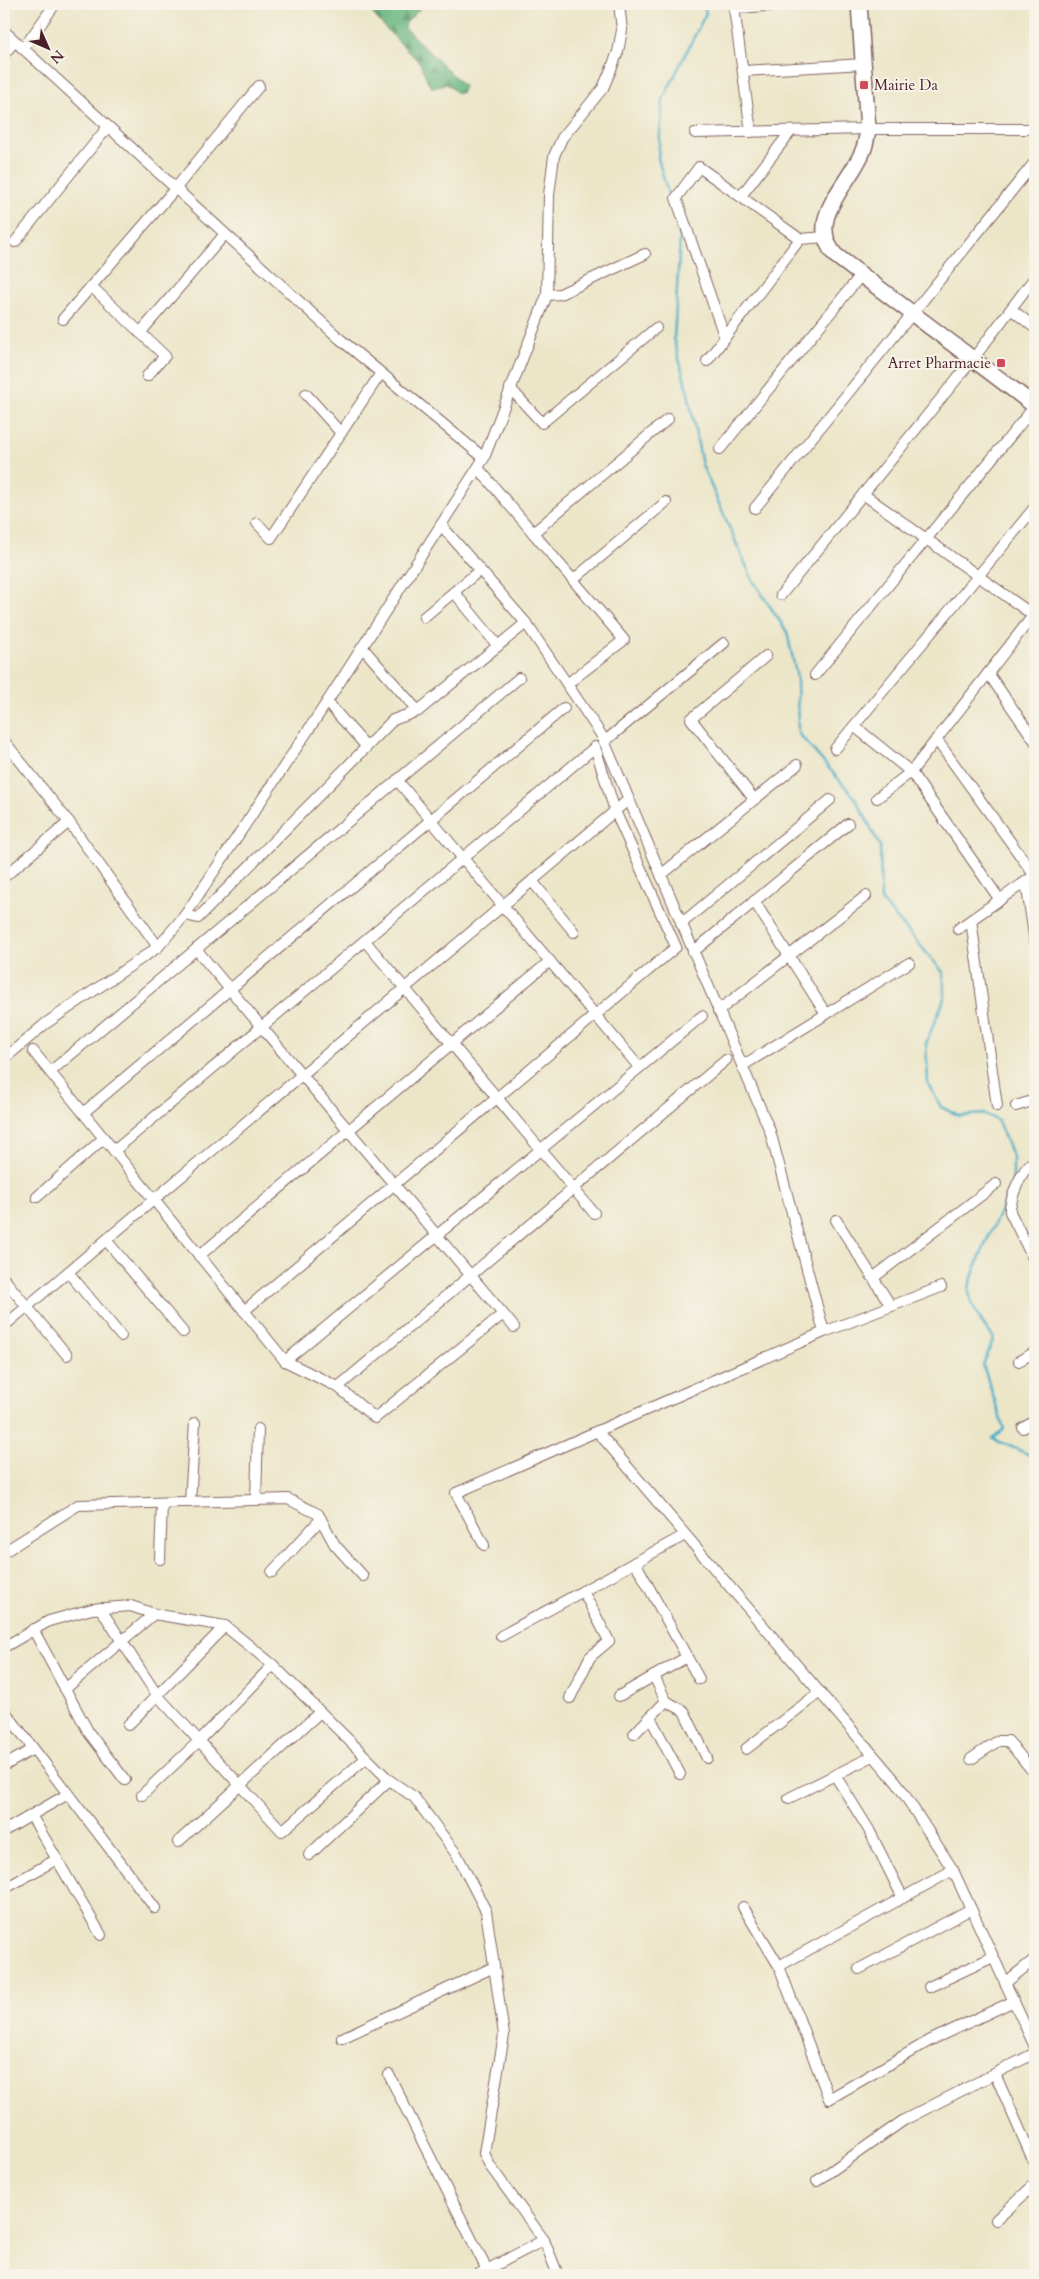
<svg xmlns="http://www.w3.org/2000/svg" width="1039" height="2279" viewBox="0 0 1039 2279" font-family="Cardo,serif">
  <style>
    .forest { fill: url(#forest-firs); stroke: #5a6a56 }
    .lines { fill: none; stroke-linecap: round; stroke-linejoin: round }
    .stream { stroke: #48aec7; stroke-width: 2.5 }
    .street-casing { stroke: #836562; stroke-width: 12 }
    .secondary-casing { stroke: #836562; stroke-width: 18 }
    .street { stroke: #fff; stroke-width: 10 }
    .secondary { stroke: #fff; stroke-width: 15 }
    .poi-dot { fill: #d1495b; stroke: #f7f3e8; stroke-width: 2 }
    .labels { text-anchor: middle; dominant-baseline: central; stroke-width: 4; stroke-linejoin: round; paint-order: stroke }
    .poi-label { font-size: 15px; fill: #4a1f2b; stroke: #f7f3e8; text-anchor: start }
  </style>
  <defs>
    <pattern id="forest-firs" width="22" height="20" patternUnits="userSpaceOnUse" patternTransform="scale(1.25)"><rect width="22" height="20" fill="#6ab680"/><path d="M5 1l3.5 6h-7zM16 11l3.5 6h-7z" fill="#599369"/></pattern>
  </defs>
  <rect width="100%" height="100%" fill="#f7f3e8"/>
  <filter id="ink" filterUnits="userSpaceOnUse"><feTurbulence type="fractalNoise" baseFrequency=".02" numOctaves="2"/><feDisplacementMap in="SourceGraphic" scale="10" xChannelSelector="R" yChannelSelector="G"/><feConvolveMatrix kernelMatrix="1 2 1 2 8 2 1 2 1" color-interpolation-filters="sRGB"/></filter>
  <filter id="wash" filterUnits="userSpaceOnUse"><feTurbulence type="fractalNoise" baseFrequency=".0096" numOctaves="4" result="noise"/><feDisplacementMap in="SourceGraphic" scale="20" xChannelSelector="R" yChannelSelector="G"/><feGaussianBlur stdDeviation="1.12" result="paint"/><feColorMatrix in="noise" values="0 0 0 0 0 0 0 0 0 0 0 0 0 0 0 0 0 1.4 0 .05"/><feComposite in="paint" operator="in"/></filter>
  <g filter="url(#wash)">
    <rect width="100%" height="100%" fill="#ece6c9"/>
    <polygon class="forest" points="369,4 424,4 406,23 405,28 464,86 462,92 458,94 447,84 433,88 429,84 420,63 388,31 373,14"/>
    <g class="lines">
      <g class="stream">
        <polyline points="703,4 706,13 663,99 658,158 680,237 674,340 688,393 702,465 752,579 787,632 797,678 798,733 856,799 880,846 881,900 943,972 945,997 926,1043 928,1084 941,1107 960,1116 985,1114 998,1121 1013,1158 1013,1182"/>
        <path d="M1010,1190C1003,1207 968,1277 969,1291C971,1308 983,1325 994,1338L983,1365L1004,1429L993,1439L1035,1457"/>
        <polyline points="1028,2275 1035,2268"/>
      </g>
    </g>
  </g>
  <g filter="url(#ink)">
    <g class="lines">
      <defs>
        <g id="street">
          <polyline points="4,31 340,339 484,458"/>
          <polyline points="23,49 55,4"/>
          <polyline points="4,54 15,41"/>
          <polyline points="743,71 864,64"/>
          <polyline points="751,132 734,8 797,4"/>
          <polyline points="695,133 868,129 1035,129"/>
          <polyline points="741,196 791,131"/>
          <polyline points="15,242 107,128"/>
          <polyline points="91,286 165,356 147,376"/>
          <polyline points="547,295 560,294 645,254"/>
          <polyline points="1011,309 1035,328"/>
          <polyline points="63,319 175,189 259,86"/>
          <polyline points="140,333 225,234"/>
          <polyline points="725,338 676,198 699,167 800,239 825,237"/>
          <polyline points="707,361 800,239"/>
          <polyline points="510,388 542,423 656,328"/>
          <polyline points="306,394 341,433"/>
          <polyline points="720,449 861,275"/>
          <polyline points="478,468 624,640 567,684"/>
          <polyline points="863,494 1033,615"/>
          <polyline points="755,508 1035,162"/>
          <polyline points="257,523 271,538 381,373"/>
          <polyline points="441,525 526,623 602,736 770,1131 824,1332"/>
          <polyline points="533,533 668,419"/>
          <polyline points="573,580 666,502"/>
          <polyline points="454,592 498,646"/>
          <polyline points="781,595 973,359 1035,277"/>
          <polyline points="424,617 480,570"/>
          <polyline points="362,647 418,711"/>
          <polyline points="988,673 1035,741"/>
          <polyline points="815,675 1035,406"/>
          <polyline points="327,702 366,746"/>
          <polyline points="854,726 911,772 1000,900"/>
          <polyline points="936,739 1035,876"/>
          <polyline points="4,741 69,822 158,947"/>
          <polyline points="604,742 724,643"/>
          <polyline points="835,749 1035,507"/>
          <polyline points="397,780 639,1067"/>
          <polyline points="877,798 911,772 1035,613"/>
          <polyline points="754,799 691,719 766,656"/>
          <polyline points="661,875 797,765"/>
          <polyline points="4,877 69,822"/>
          <polyline points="532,881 574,932"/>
          <polyline points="1026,882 1035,941"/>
          <polyline points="754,901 826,1014"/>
          <polyline points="185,915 198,918 393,720 418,711 526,623"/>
          <polyline points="971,920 997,1106"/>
          <polyline points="681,924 830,800"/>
          <polyline points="958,929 1035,875"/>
          <polyline points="365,941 594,1213"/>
          <polyline points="196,949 514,1327"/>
          <polyline points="693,952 848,824"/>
          <polyline points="718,1011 866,896"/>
          <polyline points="33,1051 285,1361 338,1387 375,1418 503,1314"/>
          <polyline points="4,1059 45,1024 158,947 185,915 327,702 484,458 547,295 549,195 554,156 562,138 603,88 610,72 618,52 622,30 619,4"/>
          <polyline points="742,1066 909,963"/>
          <polyline points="50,1072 519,678"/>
          <polyline points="1016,1106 1035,1100"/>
          <polyline points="83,1113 564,708"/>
          <polyline points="114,1151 595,747 615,811 676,947 244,1311"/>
          <path d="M1035,1160C1022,1168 1013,1192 1010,1207V1212L1035,1262"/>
          <polyline points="37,1197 104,1138"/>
          <polyline points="836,1220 891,1306"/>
          <polyline points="106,1240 183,1332"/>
          <polyline points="199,1256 550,961"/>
          <polyline points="68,1272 121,1336"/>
          <polyline points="873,1278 996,1184"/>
          <polyline points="4,1279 67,1355"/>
          <polyline points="4,1326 628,800"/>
          <polyline points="285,1361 702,1016"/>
          <polyline points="1019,1361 1035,1352"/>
          <polyline points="338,1387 726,1060"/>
          <polyline points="1023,1428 1035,1421"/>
          <polyline points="597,1431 897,1783 953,1870 1035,2047"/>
          <polyline points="256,1500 258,1429"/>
          <polyline points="190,1502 195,1423"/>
          <polyline points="484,1545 456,1493 824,1332 941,1287"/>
          <polyline points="4,1552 78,1505 288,1499 318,1514 335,1545 363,1576"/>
          <polyline points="160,1559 162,1503"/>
          <polyline points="635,1562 699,1679"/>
          <polyline points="272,1572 321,1519"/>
          <polyline points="100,1608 157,1695 282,1831 366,1758"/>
          <polyline points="33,1629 89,1733 125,1780"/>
          <polyline points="501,1636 685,1535"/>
          <polyline points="4,1647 49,1621 92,1609 131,1606 154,1614 225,1626 273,1665 389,1780 414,1797 457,1855 486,1911 504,2035 484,2153 490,2166 544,2240 558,2275"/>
          <polyline points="654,1676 666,1701 684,1711 707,1758"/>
          <polyline points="65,1689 154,1614"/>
          <polyline points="619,1696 687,1657"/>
          <polyline points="570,1698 590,1657 609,1641 583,1591"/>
          <polyline points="4,1710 155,1908"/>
          <polyline points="650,1717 680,1774"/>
          <polyline points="128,1725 225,1626"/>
          <polyline points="634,1734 666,1701"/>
          <polyline points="746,1749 820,1692"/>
          <polyline points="971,1759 998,1741 1008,1741 1035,1774"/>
          <polyline points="4,1766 33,1749"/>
          <polyline points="835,1775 869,1830 903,1898"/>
          <polyline points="142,1795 199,1741 273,1665"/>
          <polyline points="789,1798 873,1756"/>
          <polyline points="31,1815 101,1935"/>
          <polyline points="4,1831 68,1794"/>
          <polyline points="178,1842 320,1712"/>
          <polyline points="309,1855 389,1780"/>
          <polyline points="4,1889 57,1859"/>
          <polyline points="743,1907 779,1966 829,2099 929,2041 1014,2001"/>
          <polyline points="779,1966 953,1870"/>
          <polyline points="859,1969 971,1909"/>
          <polyline points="1005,1983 1035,1959"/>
          <polyline points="929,1987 993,1957"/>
          <polyline points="342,2038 494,1967"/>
          <polyline points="995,2074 1035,2164"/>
          <polyline points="389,2075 487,2270"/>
          <polyline points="817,2181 904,2120 1035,2053"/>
          <polyline points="996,2220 1035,2184"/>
          <polyline points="477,2275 544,2240"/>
        </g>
        <path id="secondary" d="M859,4L868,129C867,135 866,143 864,148C852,183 804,218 835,255L1035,406"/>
      </defs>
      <use href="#street" class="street-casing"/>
      <use href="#secondary" class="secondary-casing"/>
      <use href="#street" class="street"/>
      <use href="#secondary" class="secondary"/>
    </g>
  </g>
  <g class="poi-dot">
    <rect x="859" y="80" width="10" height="10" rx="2.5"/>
    <rect x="996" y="358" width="10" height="10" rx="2.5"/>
  </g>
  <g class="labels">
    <g class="poi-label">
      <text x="874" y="85">Mairie Da</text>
      <text x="991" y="363" text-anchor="end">Arret Pharmacie</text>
    </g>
  </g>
  <rect width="1039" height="2279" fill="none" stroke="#f7f3e8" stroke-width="20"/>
  <g transform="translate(48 48) rotate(135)" stroke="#f7f3e8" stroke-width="4" paint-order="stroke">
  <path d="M0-4L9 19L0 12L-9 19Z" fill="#4a1f2b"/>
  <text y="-8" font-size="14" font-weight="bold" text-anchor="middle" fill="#4a1f2b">N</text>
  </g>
</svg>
